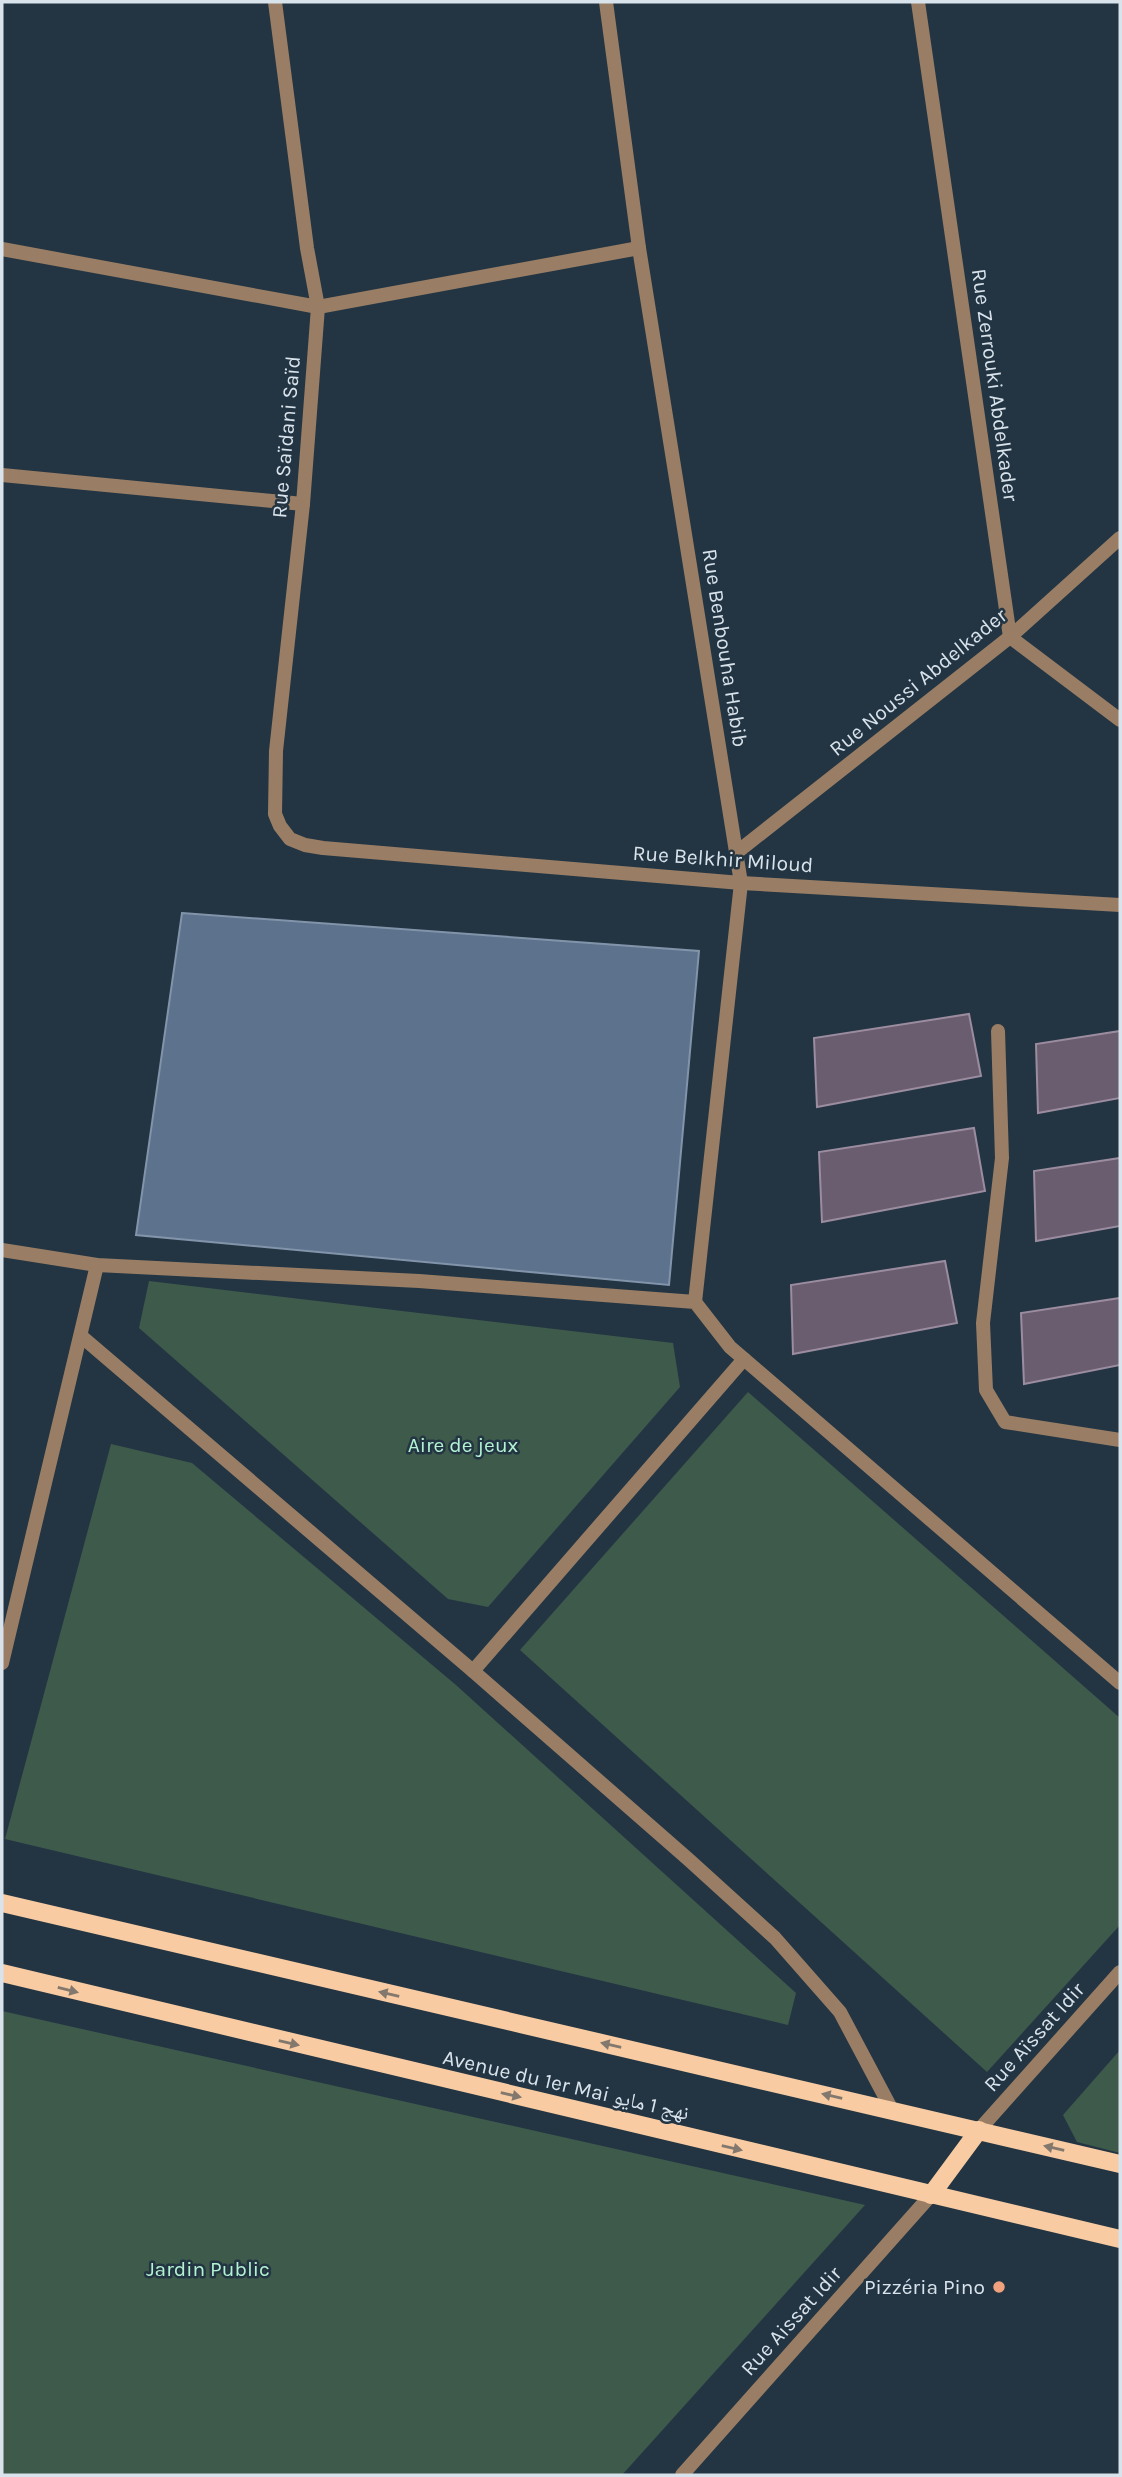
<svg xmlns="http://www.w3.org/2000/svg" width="1122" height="2477" viewBox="0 0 1122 2477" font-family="Karla,'Noto Naskh Arabic',sans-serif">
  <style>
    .green { fill: #3e5a4b }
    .water { fill: #5c728d; stroke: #8294aa; stroke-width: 2 }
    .building { fill: #6b5d70; stroke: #9b8ca0; stroke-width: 2 }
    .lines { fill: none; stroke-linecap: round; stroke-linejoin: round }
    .street { stroke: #997e65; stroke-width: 14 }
    .primary { stroke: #f8cba2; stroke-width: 18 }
    .oneway { fill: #83786e }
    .poi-dot { fill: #f1a17d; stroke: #233543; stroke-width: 2.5 }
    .labels { text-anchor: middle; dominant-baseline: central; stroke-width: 5; stroke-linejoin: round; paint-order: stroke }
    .street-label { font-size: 21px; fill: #d9e3ec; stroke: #233543 }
    .park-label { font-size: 21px; fill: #b3f3d2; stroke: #233543 }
    .poi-label { font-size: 21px; fill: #d9e3ec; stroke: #233543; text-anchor: end }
  </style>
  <rect width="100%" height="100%" fill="#233543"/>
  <g class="green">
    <polygon points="149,1281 673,1343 680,1387 488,1607 448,1599 139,1328"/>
    <polygon points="748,1392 1120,1718 1120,1925 987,2072 520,1650"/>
    <polygon points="111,1444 192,1463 456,1685 796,1993 788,2025 5,1839"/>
    <polygon points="2,2011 865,2205 622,2475 2,2475"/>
    <polygon points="1120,2050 1120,2153 1077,2142 1063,2115"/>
  </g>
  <polygon class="water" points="182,913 699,951 669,1285 136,1235"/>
  <g class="building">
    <polygon points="969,1014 981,1076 817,1107 814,1038"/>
    <polygon points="1120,1031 1120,1098 1038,1113 1036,1044"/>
    <polygon points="974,1128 985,1191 822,1222 819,1152"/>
    <polygon points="1120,1158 1120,1226 1036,1241 1034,1171"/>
    <polygon points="945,1261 957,1323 793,1354 791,1285"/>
    <polygon points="1120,1298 1120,1365 1024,1384 1021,1313"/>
  </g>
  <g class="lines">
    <g class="street">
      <polyline points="275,2 307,248 318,307 303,504 276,751 275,814 280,826 290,839 305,845 323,848 741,883 1120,905"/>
      <polyline points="606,2 639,248 741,883 695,1302"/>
      <polyline points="918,2 1010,637 1120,720"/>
      <polyline points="2,249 318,307 639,248"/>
      <polyline points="2,475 303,504"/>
      <polyline points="736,853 1010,637 1120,538"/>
      <polyline points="998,1031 1002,1158 983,1323 986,1390 1005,1422 1120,1440"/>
      <polyline points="2,1250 97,1265 419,1281 695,1302 730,1347 1120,1683"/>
      <polyline points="81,1336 473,1671 688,1859 775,1938 840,2012 892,2110"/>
      <polyline points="2,1663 97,1265"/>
      <polyline points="473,1671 744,1359"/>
      <polyline points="979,2130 1120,1972"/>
      <polyline points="682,2475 931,2195"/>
    </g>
    <g class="primary">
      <polyline points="2,1903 1120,2164"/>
      <polyline points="2,1973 1120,2239"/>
      <polyline points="931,2195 979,2130"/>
    </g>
  </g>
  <defs><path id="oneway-solid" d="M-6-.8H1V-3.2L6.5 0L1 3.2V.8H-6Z" transform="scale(1.75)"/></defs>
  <g class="oneway">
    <use href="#oneway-solid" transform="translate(68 1990) rotate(14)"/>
    <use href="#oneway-solid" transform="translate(389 1994) rotate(-167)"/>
    <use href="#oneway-solid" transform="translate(289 2043) rotate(13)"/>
    <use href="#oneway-solid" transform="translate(611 2045) rotate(-167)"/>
    <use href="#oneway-solid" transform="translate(511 2095) rotate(13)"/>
    <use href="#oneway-solid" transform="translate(832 2096) rotate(-167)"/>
    <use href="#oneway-solid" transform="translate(732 2148) rotate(13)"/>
    <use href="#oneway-solid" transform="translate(1054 2148) rotate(-167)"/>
  </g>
  <circle class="poi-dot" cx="999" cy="2287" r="7"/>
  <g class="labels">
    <g class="street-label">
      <text transform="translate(995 385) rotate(82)">Rue Zerrouki Abdelkader</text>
      <text transform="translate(286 437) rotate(-85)">Rue Saïdani Saïd</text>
      <text transform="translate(725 648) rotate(81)">Rue Benbouha Habib</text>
      <text transform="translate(918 682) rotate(-39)">Rue Noussi Abdelkader</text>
      <text transform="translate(723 859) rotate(4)">Rue Belkhir Miloud</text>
      <text transform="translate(1034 2037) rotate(-48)">Rue Aïssat Idir</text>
      <text transform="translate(566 2085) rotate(13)">Avenue du 1er Mai نهج 1 مايو</text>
      <text transform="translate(791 2321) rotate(-48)">Rue Aissat Idir</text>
    </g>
    <g class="park-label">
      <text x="463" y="1445">Aire de jeux</text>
      <text x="208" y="2269">Jardin Public</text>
    </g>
    <g class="poi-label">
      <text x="985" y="2287">Pizzéria Pino</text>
    </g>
  </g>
  <rect width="1122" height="2477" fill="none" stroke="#d9e3ec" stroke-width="7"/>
</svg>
